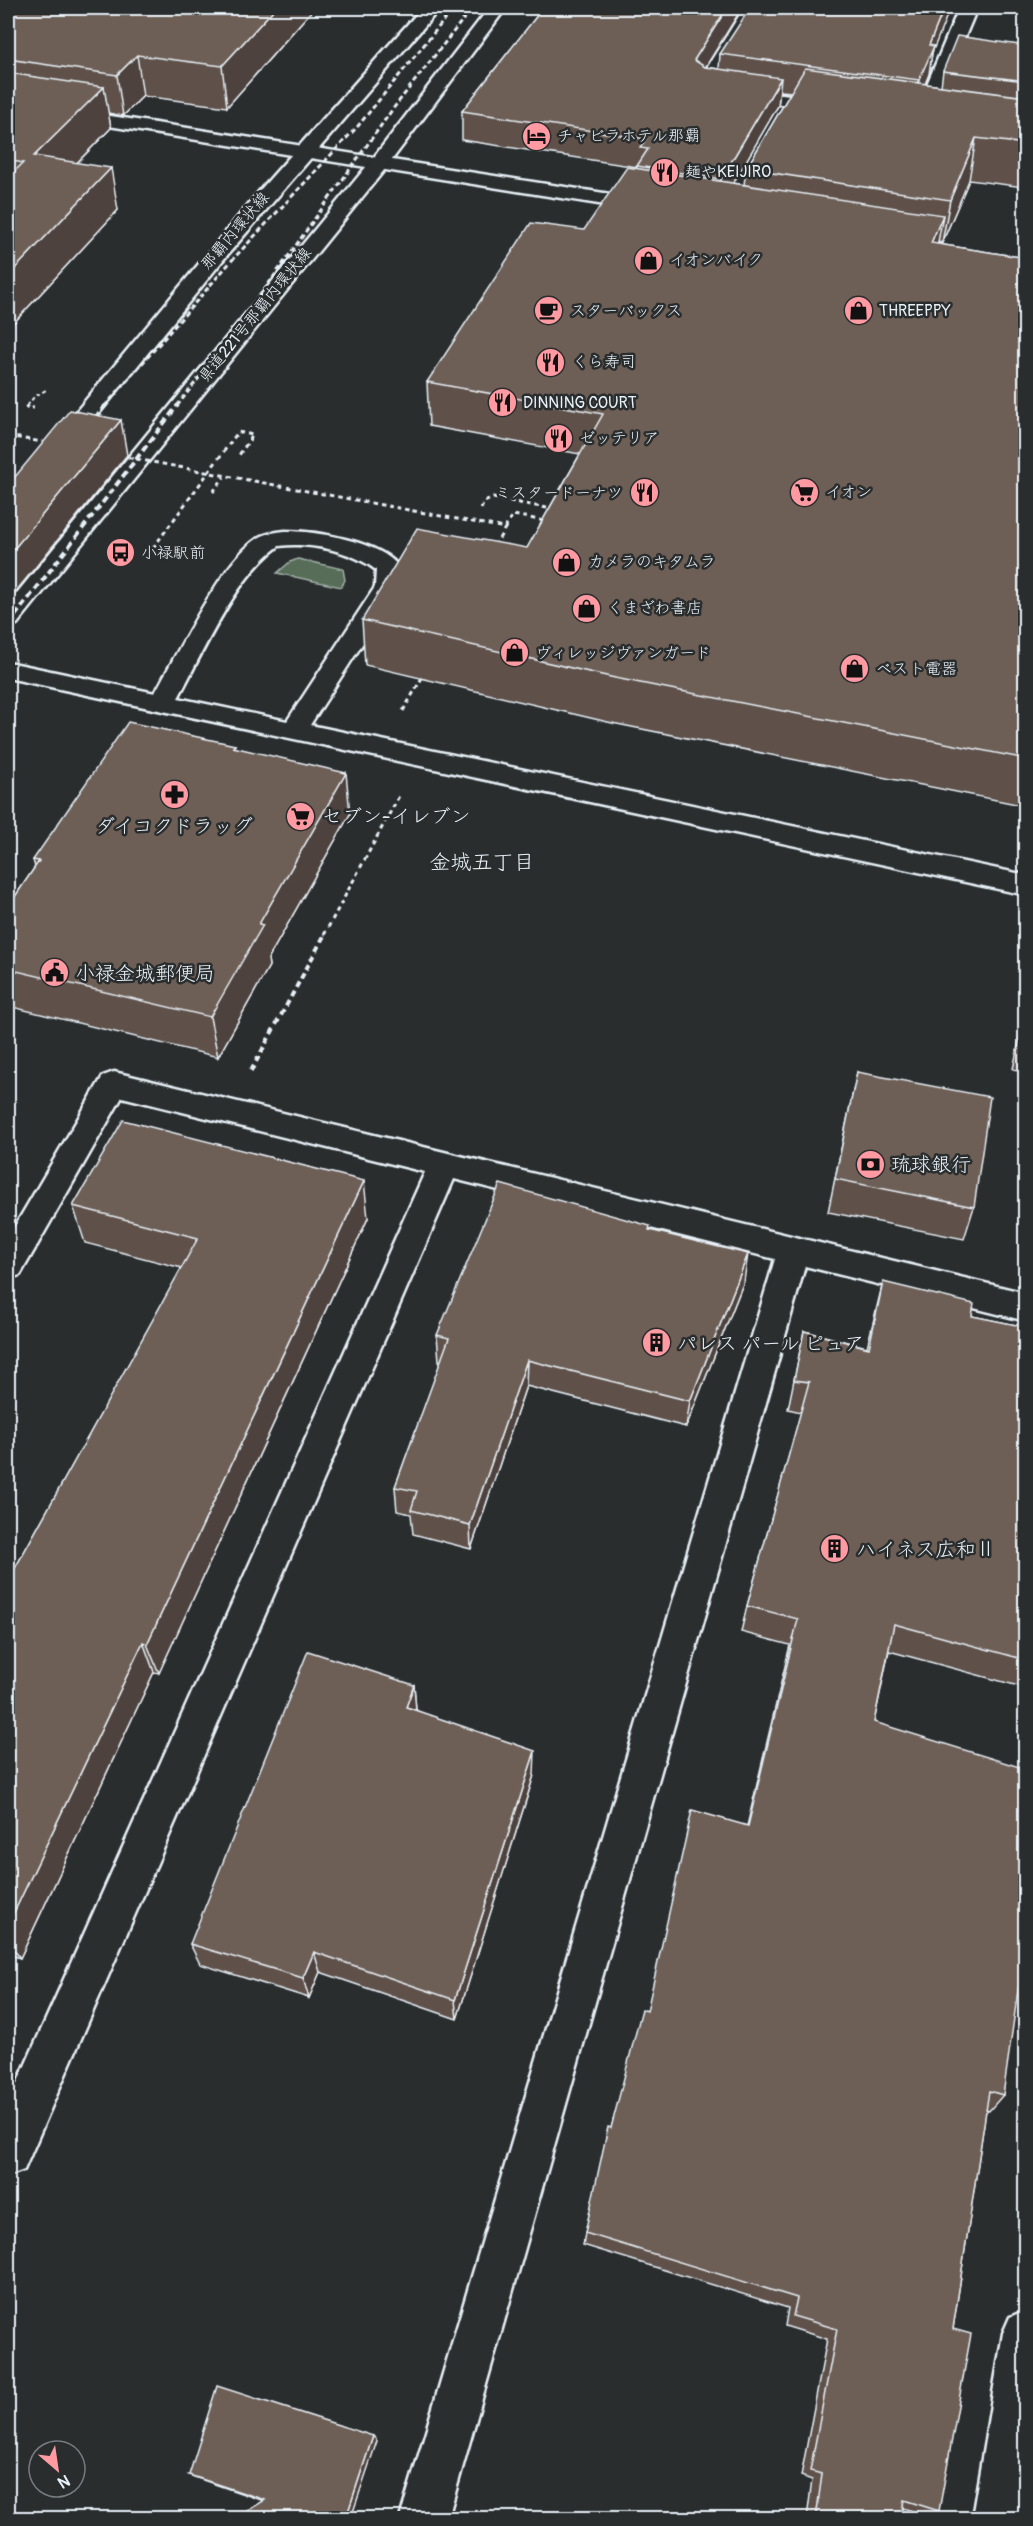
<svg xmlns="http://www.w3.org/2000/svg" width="1033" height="2526" viewBox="0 0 1033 2526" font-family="Pangolin,'Klee One',sans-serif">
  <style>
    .green { fill: #586d58; stroke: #a0afa8; stroke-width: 1.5 }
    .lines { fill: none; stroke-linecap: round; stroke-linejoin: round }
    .minor-casing { stroke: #e8f1f8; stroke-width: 5 }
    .major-casing { stroke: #e8f1f8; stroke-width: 5 }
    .path-far2 { stroke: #e8f1f8; stroke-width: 2; stroke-dasharray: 4 3; stroke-linecap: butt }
    .path-far1 { stroke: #e8f1f8; stroke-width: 3; stroke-dasharray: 4.5 4; stroke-linecap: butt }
    .path { stroke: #e8f1f8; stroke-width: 4; stroke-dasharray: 6 4.5; stroke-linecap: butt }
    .minor { fill: #2a2d2e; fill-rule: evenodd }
    .major { fill: #2a2d2e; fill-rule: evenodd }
    .rail-far1 { stroke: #e8f1f8; stroke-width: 3; stroke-dasharray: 5 3; stroke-linecap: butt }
    .rail { stroke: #e8f1f8; stroke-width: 4; stroke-dasharray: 7 4; stroke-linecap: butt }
    .path-bridge { stroke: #e8f1f8; stroke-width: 3; stroke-dasharray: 4.5 4; stroke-linecap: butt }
    .wall { fill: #5f514a; stroke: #e8f1f8; stroke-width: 1.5; fill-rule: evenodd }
    .shaded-wall { fill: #4d423c; stroke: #e8f1f8; stroke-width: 1.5 }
    .building { fill: #6e5e56; stroke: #e8f1f8; stroke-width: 1.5 }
    .labels { text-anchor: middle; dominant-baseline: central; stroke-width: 5; stroke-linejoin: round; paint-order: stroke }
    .far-poi-label { font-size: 16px; fill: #e8f1f8; stroke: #2a2d2e; text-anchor: start }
    .far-street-label { font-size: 16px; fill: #e8f1f8; stroke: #2a2d2e }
    .poi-label { font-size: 20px; fill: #e8f1f8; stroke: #2a2d2e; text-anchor: start }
    .neighbourhood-label { font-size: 21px; fill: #e8f1f8; stroke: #2a2d2e }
  </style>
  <rect width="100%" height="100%" fill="#2a2d2e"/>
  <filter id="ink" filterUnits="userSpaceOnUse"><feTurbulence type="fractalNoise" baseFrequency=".0167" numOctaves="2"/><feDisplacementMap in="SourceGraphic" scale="12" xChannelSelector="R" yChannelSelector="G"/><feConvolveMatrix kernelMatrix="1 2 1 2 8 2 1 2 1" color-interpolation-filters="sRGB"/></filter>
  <g filter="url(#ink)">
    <polygon class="green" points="298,559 343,569 345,580 341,587 277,573 290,562"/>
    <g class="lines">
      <defs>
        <g id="minor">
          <polygon points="744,8 762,8 714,84 830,101 836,102 839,106 836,110 830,111 697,92 694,88"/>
          <polygon points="959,8 977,8 931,118 929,122 915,122 913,118"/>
          <polygon points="8,100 649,200 659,206 649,212 8,110"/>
          <path d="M285,531C316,531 381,541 400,568L399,587L310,725L1026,875V895L8,678V662L155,693C177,655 224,555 262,536C269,533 277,532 285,531ZM279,546C310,542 352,551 376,570L375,587L287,721L178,698C205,649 234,579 279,546Z"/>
          <polygon points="114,1072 1026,1293 1026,1321 805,1266 448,2518 400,2518 775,1259 454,1179 24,2170 8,2176 8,2104 425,1172 122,1097 20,1275 8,1279 8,1238 103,1076"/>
          <polygon points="1026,2310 1026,2486 1020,2518 972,2518 1003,2333 1010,2317"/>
        </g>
        <g id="major">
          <polygon points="422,8 440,8 223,260 16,516 8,518 8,496 51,442 261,189"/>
          <polygon points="489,8 506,8 385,169 17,624 8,626 8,604 371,161"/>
        </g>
      </defs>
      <use href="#minor" class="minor-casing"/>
      <use href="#major" class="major-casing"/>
      <polyline class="path-far2" points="27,406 34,397 46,390"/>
      <g class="path-far1">
        <polyline points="28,405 26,407 34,408"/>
        <polyline points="8,424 12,419"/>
        <polyline points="213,492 224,477"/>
        <polyline points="481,509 484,502 493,498 552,509"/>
        <polyline points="495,546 505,528"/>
        <polyline points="153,548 238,432 253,435 239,455"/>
        <polyline points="403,711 423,676"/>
        <polyline points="324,935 399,796"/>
      </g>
      <polyline class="path" points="251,1071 325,934"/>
      <use href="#minor" class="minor"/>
      <use href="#major" class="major"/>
      <g class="rail-far1">
        <polyline points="105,406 234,258 358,126 454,8"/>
        <polyline points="177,406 233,334 392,110 472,8"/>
      </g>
      <g class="rail">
        <polyline points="87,427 106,405"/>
        <polyline points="8,625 178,405"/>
      </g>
      <g class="path-bridge">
        <polyline points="8,436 48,443"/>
        <polyline points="120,456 505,528 513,515 545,521"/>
      </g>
    </g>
    <g class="wall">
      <polygon points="8,8 314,8 227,107 143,96 123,116 108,113 111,128 77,163 118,210 8,329"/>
      <path d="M543,8H742L705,67L719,69L720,54L932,53L929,74L925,84L941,86L943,71L1026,46V183L1024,187L969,180L942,243L938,242V244L1026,258V806L612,723L365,665L362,620L527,548L580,454L429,426L427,382L584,230L636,168L637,167L462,140V111ZM780,91L791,92L746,169L744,185L733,183L778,106Z"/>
      <polygon points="235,745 235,748 350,814 268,959 269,966 218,1057 8,1006 8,907 35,867 33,860"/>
      <polygon points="1026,1010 1026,1072 1013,1069"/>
      <polygon points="857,1072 974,1207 964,1239 828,1212"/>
      <polygon points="73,1206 368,1218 159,1673 154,1672 20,1958 8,1954 8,1581 182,1268 85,1243"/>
      <polygon points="650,1230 744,1281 686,1427 526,1386 471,1549 413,1534 411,1514 397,1511 395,1487 441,1362 439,1361 437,1335"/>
      <polygon points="883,1282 972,1316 1026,1327 1026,1688 889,1651 874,1722 1023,1905 1003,2095 989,2111 986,2110 953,2329 939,2511 925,2515 903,2508 901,2518 807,2518 812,2480 801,2476 827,2339 785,2326 788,2308 583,2245 585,2233 611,2128 647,2011 747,1826 790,1645 741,1632 747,1606 801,1412 788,1409 804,1331 867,1347"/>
      <polygon points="414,1685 416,1710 534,1775 457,2019 320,1972 309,1998 200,1964 190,1944"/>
      <polygon points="377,2441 264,2501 197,2478 189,2475"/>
    </g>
    <g class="shaded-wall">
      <polygon points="275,8 314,8 227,107 222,66"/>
      <polygon points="727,8 742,8 692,89 694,60"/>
      <polygon points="944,8 950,8 932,53 929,74 915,109 919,80 929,45"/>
      <polygon points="137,55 143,96 123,116 117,75"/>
      <polygon points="781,78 778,106 719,208 721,179"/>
      <polygon points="104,87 111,128 42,198 34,156"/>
      <polygon points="976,138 969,180 942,243 950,200"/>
      <polygon points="111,168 118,210 8,329 8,276"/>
      <polygon points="943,215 935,258 931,243"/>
      <polygon points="121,420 127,455 8,601 8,556"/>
      <polygon points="346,773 350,814 268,959 269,966 218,1057 210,1017 259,924"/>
      <polygon points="364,1181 368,1218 159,1673 147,1644"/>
      <polygon points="748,1254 744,1281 686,1427 690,1401"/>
      <polygon points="527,1360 526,1386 471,1549 470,1525"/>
      <polygon points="143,1642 154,1672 20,1958 8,1941 8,1925"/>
      <polygon points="414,1685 416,1710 406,1707"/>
      <polygon points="535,1751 534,1775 457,2019 455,2000"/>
      <polygon points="314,1952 320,1972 309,1998 303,1978"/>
      <polygon points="373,2436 377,2441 351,2518 346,2518"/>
    </g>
    <g class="building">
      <polygon points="8,8 275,8 222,66 137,55 117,75 8,59"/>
      <polygon points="543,8 727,8 694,60 705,67 781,78 721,179 637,166 648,149 640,148 646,139 462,111"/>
      <polygon points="750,8 944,8 929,45 934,46 919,80 720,54"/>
      <polygon points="957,36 1026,46 1026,81 943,71"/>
      <polygon points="805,68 1026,97 1026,144 976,138 950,200 746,169"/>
      <polygon points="8,73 104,87 34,156 111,168 8,276 8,178 23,163 8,160"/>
      <polygon points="627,167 943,215 931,243 1026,258 1026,759 615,678 362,620 417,528 527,548 603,414 427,382 531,223 584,230"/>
      <polygon points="70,410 121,420 8,556 8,483 10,483"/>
      <polygon points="128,722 235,745 233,747 346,773 259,924 263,925 210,1017 8,969 8,907 39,861 33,860"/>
      <polygon points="857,1072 990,1097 974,1207 835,1179"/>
      <polygon points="123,1120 364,1181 147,1644 143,1642 8,1925 8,1598 9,1596 8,1596 8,1581 198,1238 73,1206"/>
      <polygon points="500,1184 650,1226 649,1230 748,1254 690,1401 527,1360 470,1525 411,1510 417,1491 395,1487 449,1338 437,1335"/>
      <polygon points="883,1282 974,1304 972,1316 1026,1327 1026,1660 894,1624 874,1722 1026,1769 1026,1887 1023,1905 1026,1906 1026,1935 1003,2095 989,2091 953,2329 971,2334 939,2511 904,2500 901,2518 816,2518 822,2474 810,2471 837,2329 793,2316 797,2298 585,2233 608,2127 611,2128 642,2009 647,2011 692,1810 748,1826 798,1619 747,1606 809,1382 794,1380 804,1331 869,1348"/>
      <polygon points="308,1651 414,1685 406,1707 535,1751 455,2000 314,1952 303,1978 190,1944"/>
      <polygon points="217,2386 373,2436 346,2518 236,2518 265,2500 189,2475"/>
    </g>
  </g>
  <defs>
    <symbol id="hotel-disc" viewBox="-11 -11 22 22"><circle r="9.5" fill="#ff9aa2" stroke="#2a2d2e"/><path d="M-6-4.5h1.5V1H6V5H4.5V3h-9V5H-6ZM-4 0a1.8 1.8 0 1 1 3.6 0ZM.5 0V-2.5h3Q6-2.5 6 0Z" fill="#111"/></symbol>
    <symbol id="restaurant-disc" viewBox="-11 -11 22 22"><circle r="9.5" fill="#ff9aa2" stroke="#2a2d2e"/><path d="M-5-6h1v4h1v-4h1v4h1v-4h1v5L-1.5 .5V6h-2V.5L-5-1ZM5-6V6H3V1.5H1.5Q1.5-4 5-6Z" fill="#111"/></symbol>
    <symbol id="shop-disc" viewBox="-11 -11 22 22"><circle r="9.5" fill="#ff9aa2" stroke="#2a2d2e"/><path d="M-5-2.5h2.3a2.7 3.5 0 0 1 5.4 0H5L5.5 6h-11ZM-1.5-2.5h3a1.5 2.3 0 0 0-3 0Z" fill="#111"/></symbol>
    <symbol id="cafe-disc" viewBox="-11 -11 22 22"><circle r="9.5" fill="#ff9aa2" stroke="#2a2d2e"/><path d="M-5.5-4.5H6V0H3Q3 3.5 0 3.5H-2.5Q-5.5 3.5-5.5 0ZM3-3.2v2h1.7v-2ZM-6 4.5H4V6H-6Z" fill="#111"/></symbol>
    <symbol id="supermarket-disc" viewBox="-11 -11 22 22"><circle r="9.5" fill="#ff9aa2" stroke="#2a2d2e"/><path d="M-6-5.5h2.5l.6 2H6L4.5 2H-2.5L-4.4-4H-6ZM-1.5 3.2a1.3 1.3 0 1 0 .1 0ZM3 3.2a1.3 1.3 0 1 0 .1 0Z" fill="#111"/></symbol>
    <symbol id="bus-disc" viewBox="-11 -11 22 22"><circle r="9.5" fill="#ff9aa2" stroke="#2a2d2e"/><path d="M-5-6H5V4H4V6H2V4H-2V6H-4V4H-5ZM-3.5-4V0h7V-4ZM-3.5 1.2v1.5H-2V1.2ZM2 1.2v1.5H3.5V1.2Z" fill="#111"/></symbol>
    <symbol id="pharmacy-disc" viewBox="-11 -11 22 22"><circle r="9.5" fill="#ff9aa2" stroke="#2a2d2e"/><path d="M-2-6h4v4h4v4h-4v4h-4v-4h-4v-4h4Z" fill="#111"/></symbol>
    <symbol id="civic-disc" viewBox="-11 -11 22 22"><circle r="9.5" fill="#ff9aa2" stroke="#2a2d2e"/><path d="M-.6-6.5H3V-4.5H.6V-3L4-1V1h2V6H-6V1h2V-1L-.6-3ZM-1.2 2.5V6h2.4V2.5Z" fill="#111"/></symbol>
    <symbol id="bank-disc" viewBox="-11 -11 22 22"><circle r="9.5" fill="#ff9aa2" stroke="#2a2d2e"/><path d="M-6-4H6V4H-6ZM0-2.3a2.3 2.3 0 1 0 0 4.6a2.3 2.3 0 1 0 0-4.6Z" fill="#111"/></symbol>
    <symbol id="building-disc" viewBox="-11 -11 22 22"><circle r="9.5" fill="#ff9aa2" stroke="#2a2d2e"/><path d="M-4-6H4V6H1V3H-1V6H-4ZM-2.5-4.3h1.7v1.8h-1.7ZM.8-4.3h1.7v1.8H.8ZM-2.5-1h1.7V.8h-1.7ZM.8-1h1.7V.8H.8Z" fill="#111"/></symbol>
  </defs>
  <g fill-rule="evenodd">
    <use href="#hotel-disc" x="520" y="120" width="33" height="33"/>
    <use href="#restaurant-disc" x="648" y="156" width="33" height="33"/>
    <use href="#shop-disc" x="632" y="244" width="33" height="33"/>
    <use href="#cafe-disc" x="532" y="294" width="33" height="33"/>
    <use href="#shop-disc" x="842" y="294" width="33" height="33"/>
    <use href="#restaurant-disc" x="534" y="346" width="33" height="33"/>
    <use href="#restaurant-disc" x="486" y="386" width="33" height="33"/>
    <use href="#restaurant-disc" x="542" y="422" width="33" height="33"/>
    <use href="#supermarket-disc" x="788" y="476" width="33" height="33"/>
    <use href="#restaurant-disc" x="628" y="476" width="33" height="33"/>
    <use href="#bus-disc" x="104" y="536" width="33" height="33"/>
    <use href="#shop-disc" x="550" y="546" width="33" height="33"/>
    <use href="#shop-disc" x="570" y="592" width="33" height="33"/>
    <use href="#shop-disc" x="498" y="636" width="33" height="33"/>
    <use href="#shop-disc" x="838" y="652" width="33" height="33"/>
    <use href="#pharmacy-disc" x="158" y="778" width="33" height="33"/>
    <use href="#supermarket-disc" x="284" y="800" width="33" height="33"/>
    <use href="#civic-disc" x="38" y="956" width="33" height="33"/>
    <use href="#bank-disc" x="854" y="1148" width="33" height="33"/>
    <use href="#building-disc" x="640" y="1326" width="33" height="33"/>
    <use href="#building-disc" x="818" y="1532" width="33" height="33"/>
  </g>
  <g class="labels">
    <g class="far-poi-label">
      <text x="557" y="136">チャビラホテル那覇</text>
      <text x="685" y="172">麺やKEIJIRO</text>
      <text x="669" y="260">イオンバイク</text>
      <text x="570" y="311">スターバックス</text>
      <text x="879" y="311">THREEPPY</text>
      <text x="572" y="362">くら寿司</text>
      <text x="523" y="403">DINNING COURT</text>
      <text x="579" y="438">ゼッテリア</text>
      <text x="825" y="492">イオン</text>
      <text x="623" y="493" text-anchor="end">ミスタードーナツ</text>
      <text x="141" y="553">小禄駅前</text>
      <text x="588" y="562">カメラのキタムラ</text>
      <text x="607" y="608">くまざわ書店</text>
      <text x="535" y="653">ヴィレッジヴァンガード</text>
      <text x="876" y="669">ベスト電器</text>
    </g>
    <g class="far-street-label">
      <text transform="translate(235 231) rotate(-50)">那覇内環状線</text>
      <text transform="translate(255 315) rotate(-51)">県道221号那覇内環状線</text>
    </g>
    <g class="poi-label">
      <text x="322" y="816">セブン-イレブン</text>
      <text x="174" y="826" text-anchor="middle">ダイコクドラッグ</text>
      <text x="75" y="973">小禄金城郵便局</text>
      <text x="891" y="1164">琉球銀行</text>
      <text x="677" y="1343">パレス パール ピュア</text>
      <text x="856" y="1549">ハイネス広和Ⅱ</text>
    </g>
    <g class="neighbourhood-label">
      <text x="482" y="862">金城五丁目</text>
    </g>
  </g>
  <rect width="1033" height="2526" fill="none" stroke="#2a2d2e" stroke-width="30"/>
  <rect x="15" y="15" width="1003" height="2496" fill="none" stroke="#e8f1f8" stroke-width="2" filter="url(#ink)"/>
  <g transform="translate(57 2469) rotate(151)"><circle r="28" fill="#2a2d2e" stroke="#767b7f" stroke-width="1.5"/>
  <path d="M0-4.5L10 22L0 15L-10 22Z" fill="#ff9aa2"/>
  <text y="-9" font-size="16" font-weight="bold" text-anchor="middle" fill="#e8f1f8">N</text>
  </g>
</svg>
